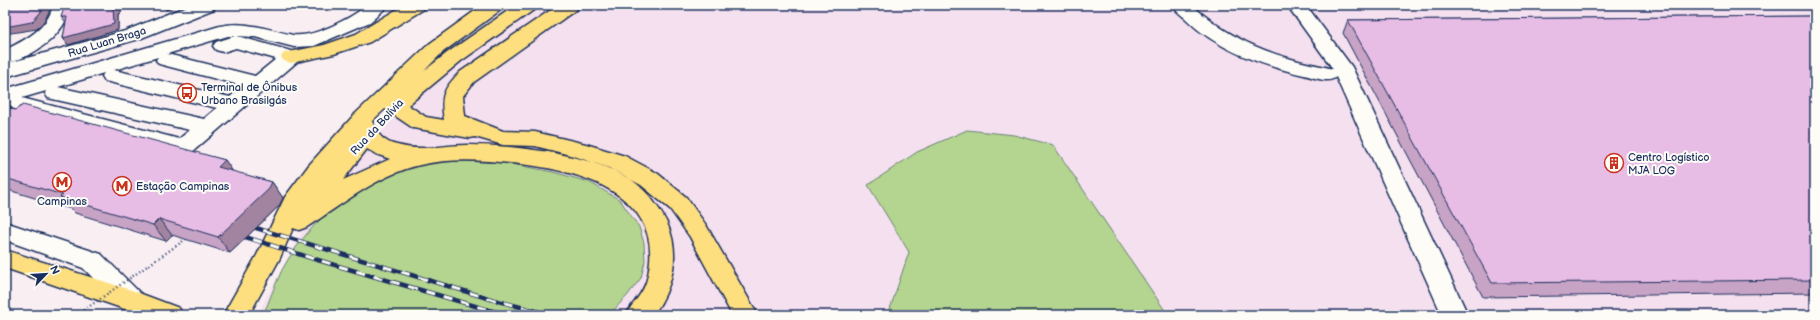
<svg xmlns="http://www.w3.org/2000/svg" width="1820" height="320" viewBox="0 0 1820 320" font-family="'Balsamiq Sans',sans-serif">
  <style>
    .built { fill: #f4e0ef }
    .green { fill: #b4d58f; stroke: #688276 }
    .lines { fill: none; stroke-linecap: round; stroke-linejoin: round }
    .minor-casing { stroke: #1b2f5e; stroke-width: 3 }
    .major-casing { stroke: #1b2f5e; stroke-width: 3 }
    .minor { fill: #fdfcf7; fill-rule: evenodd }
    .major { fill: #fedf80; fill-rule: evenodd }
    .rail-casing { stroke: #1b2f5e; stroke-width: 4.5 }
    .rail { stroke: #fdfcf7; stroke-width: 3; stroke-dasharray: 9; stroke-linecap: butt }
    .path-bridge { stroke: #1b2f5e; stroke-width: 2.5; stroke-dasharray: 1 3; stroke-linecap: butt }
    .wall { fill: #c7a3c5; stroke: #1b2f5e }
    .shaded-wall { fill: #a284a0; stroke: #1b2f5e }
    .building { fill: #e7bde5; stroke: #1b2f5e }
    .labels { text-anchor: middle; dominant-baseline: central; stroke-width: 4; stroke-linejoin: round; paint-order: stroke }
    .street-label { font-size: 11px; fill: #1b2f5e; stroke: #fdfcf7 }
    .poi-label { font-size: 11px; fill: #1b2f5e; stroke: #fdfcf7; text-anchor: start }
  </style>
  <rect width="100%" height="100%" fill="#f9eff3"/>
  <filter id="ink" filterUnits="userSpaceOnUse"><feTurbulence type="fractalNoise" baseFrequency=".025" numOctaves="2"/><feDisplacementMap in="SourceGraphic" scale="8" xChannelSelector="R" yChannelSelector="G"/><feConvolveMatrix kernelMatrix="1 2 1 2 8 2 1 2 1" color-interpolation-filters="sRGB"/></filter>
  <g filter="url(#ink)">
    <polygon class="built" points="517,5 1815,5 1815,315 257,315 302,232 381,132 441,67"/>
    <g class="green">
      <polygon points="967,130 1014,135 1053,145 1168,315 888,315 909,252 868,185 917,152"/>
      <path d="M463,161L506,163L553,172L589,182L620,200L639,227L644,243L645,261L641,278L627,296L609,315H263C270,300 275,284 282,270C311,216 364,177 423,163C436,160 450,161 463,161Z"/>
    </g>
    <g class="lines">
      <defs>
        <g id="minor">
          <path d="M53,5H71C66,35 33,57 5,64V50C25,40 48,29 53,5Z"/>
          <polygon points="190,5 216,5 214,9 139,39 5,77 5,64 125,31"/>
          <path d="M368,5H389L370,22L314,46L294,47L255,37L237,36L298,53L301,57L298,61L191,153L183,156L13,109L10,104L11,101L5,103V89L220,26C245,20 268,30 293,35C314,38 351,18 368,5ZM228,36H235L216,42L213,46L216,50L223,52L236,48L276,59L255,76L167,54ZM158,57L156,60L159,64L243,86L230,97L114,70ZM104,73L102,76L105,81L217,108L204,119L58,87ZM46,91L45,93L48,98L190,130L179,139L22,98Z"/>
          <path d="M1172,5H1192C1221,31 1250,47 1288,58C1303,63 1318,65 1333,69L1287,5H1306L1352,67L1468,315H1442L1336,77C1329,84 1313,77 1304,75C1261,65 1217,50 1185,18C1180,14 1175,10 1172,5Z"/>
          <polygon points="5,222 101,254 140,293 144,300 140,307 131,310 122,307 83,268 5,240"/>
        </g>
        <g id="major">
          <polygon points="404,5 426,5 424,9 370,42 334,54 291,63 284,61 281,57 284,53 324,45 356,34"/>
          <path d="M483,5H504L502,9L443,52L424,71L447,53L516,5H537L535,9L461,61L408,105L426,117L444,120C440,96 443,89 460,72L558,5H579L577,9L474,82L463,96L465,116L503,131L535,132L586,144L625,156L657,173L686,197L706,225L758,315H732L690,237L670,209L641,185L609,168L574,156L535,146L503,145L475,137L470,138L413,128L385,109L372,121C377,134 383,142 397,145C422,152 441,145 466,145C514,145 593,154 633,181C648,192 659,207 667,223C681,254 673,287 654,314L626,315C633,302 644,293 647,279C669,192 576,169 511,163C481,160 450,158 420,165C377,175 343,204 307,227L299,230L293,228L280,258L249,315H223L257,255L285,197L309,165L354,115L429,44ZM367,149L376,154L390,159L343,180Z"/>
          <polygon points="5,250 131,290 179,308 183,315 142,315 5,268"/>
        </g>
      </defs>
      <use href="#minor" class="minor-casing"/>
      <use href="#major" class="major-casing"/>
      <use href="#minor" class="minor"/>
      <use href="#major" class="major"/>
      <defs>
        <g id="rail">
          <polyline points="246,225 494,300 551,315"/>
          <polyline points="236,234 311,258 506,315"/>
        </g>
      </defs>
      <use href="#rail" class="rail-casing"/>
      <use href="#rail" class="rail"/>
      <polyline class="path-bridge" points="77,315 186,239"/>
    </g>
    <g class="wall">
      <polygon points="121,13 118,14 118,30 68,45 63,38 66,23 61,17"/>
      <polygon points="1815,16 1815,293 1483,297 1343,33 1348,20"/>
      <polygon points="5,107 225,160 233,172 272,182 283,198 279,206 230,253 172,235 166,241 75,213 71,209 5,189"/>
    </g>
    <g class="shaded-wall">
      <polygon points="44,5 52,5 45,20 37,29 5,34 5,27"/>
      <polygon points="117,5 122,5 121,13 118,14 118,30 68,45 63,38"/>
      <polygon points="163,5 178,5 166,10"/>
      <polygon points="225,160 236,176 218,167"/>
      <polygon points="272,182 283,198 279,206 230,253 218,237"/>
      <polygon points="159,219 172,235 166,241 153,225"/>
    </g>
    <g class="building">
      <polygon points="5,5 44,5 40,13 32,22 5,27"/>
      <polygon points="65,5 117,5 117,7 113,7 114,24 63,38 67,17 61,17"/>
      <polygon points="1815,16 1815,280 1492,283 1348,20"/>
      <polygon points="23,105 225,160 218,167 272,182 268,190 218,237 159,219 153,225 60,197 63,195 5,178 5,107 15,110"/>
    </g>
  </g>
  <defs>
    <symbol id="bus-ring" viewBox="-11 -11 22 22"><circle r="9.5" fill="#fdfcf7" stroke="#c8321e" stroke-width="1.5"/><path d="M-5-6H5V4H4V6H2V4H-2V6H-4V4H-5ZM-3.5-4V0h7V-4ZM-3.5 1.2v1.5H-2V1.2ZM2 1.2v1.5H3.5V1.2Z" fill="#c8321e"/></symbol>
    <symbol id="building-ring" viewBox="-11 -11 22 22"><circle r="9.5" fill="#fdfcf7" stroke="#c8321e" stroke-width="1.5"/><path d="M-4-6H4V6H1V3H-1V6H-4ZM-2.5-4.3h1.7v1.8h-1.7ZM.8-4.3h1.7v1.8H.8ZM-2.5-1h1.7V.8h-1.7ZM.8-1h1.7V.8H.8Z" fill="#c8321e"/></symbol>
    <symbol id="metro-ring" viewBox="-11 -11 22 22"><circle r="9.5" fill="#fdfcf7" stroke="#c8321e" stroke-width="1.5"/><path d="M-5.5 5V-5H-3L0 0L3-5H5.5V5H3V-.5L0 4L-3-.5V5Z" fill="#c8321e"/></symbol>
  </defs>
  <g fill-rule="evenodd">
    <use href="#bus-ring" x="176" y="82" width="22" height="22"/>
    <use href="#building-ring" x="1603" y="152" width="22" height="22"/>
    <use href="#metro-ring" x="51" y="171" width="22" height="22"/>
    <use href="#metro-ring" x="111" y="175" width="22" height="22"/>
  </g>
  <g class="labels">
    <g class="street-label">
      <text transform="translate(107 42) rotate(-17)">Rua Luan Braga</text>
      <text transform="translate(377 127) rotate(-47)">Rua da Bolívia</text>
    </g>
    <g class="poi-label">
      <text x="201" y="87">Terminal de Ônibus<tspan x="201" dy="13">Urbano Brasilgás</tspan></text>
      <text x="1628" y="157">Centro Logístico<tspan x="1628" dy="13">MJA LOG</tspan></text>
      <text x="136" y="186">Estação Campinas</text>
      <text x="62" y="201" text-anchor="middle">Campinas</text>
    </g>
  </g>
  <rect width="1820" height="320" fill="none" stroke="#fdfcf7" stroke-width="20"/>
  <rect x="10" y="10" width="1800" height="300" fill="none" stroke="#1b2f5e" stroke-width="1.5" filter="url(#ink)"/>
  <g transform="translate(46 274) rotate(65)" stroke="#fdfcf7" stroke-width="3" paint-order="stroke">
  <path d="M0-3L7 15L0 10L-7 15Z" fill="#1b2f5e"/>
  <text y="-6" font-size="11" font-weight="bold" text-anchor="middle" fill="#1b2f5e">N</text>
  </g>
</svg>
